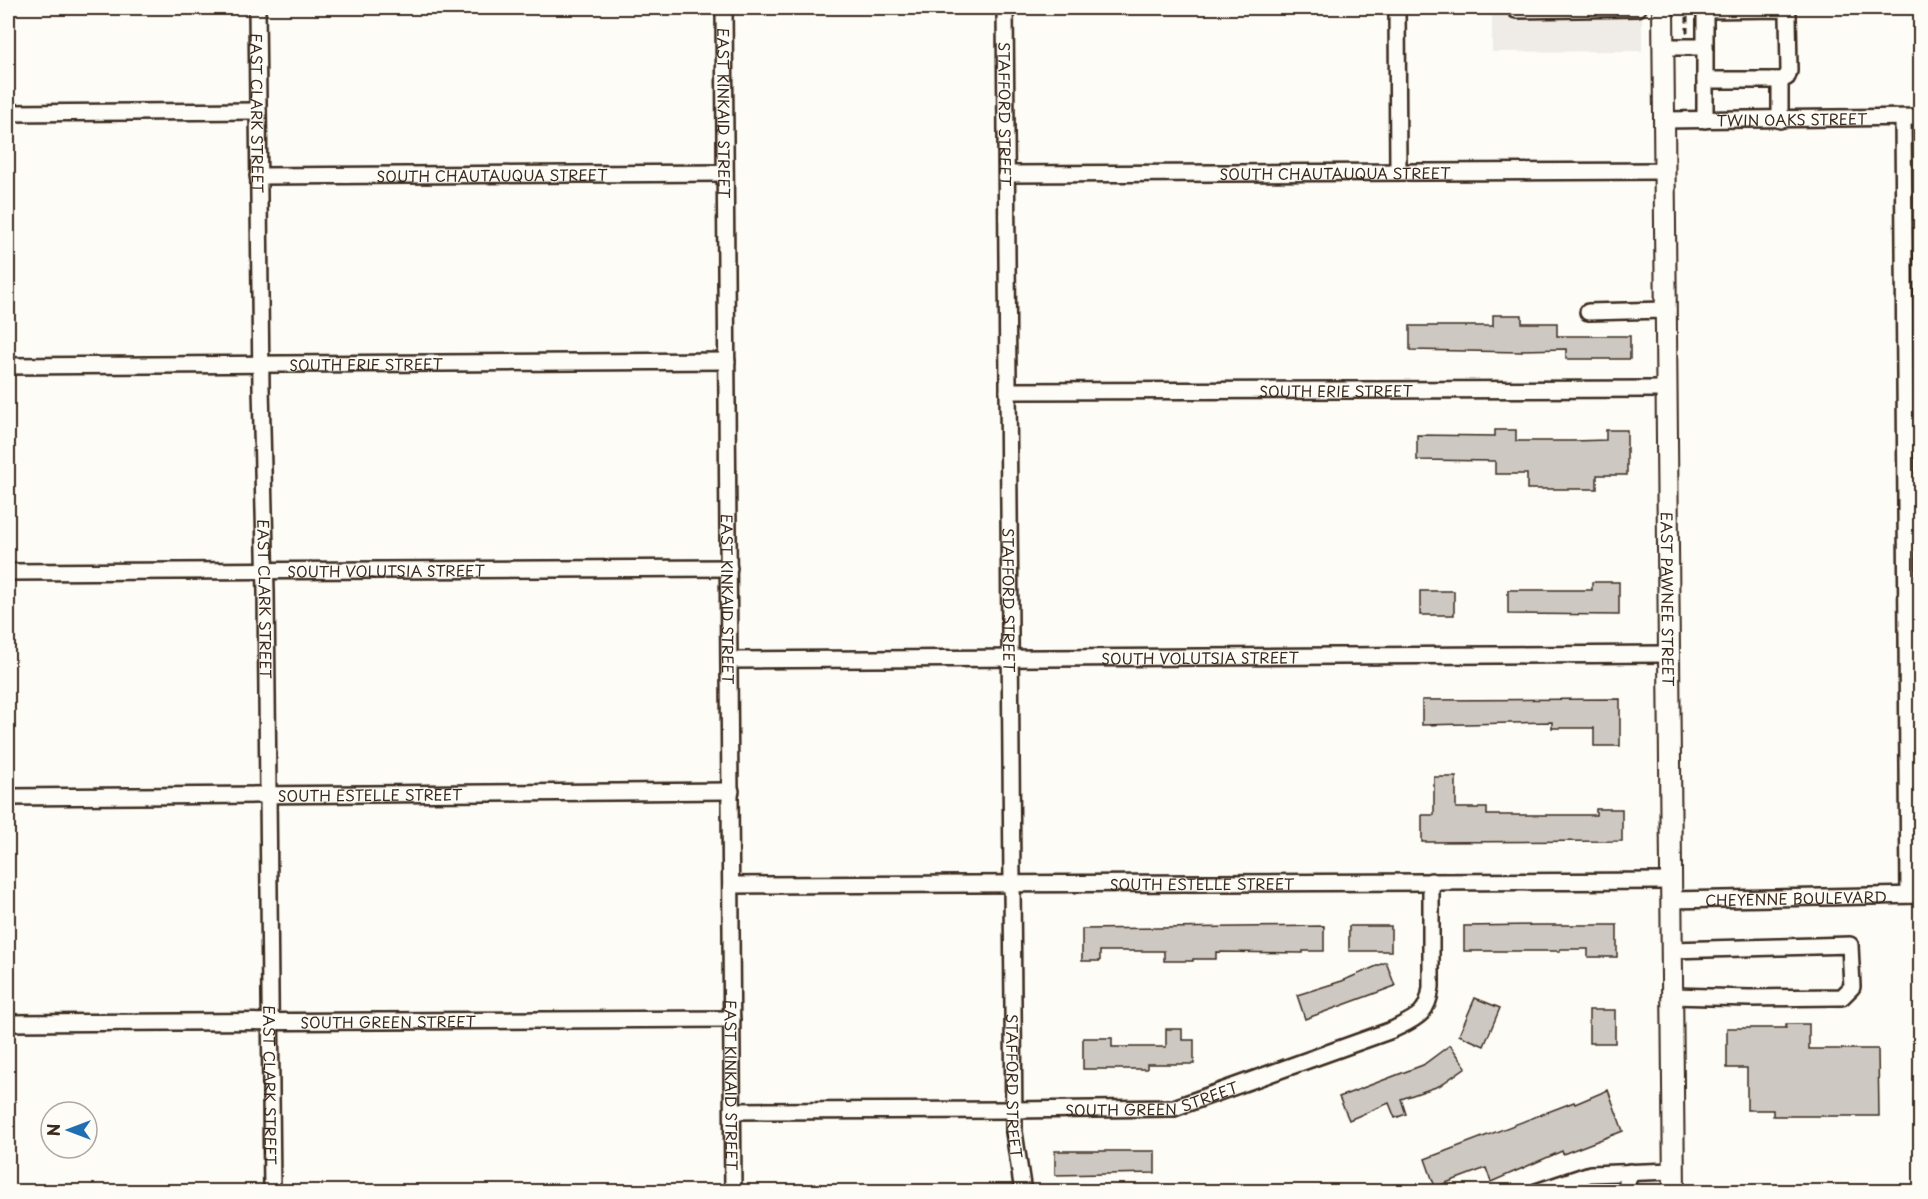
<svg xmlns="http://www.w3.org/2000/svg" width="1928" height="1199" viewBox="0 0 1928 1199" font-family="'Playpen Sans',sans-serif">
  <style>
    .built { fill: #efece7 }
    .building { fill: #cdc8c2; stroke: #3b2a1e; stroke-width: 1.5 }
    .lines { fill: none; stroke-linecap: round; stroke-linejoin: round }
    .minor-casing { stroke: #3b2a1e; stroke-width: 20 }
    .major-casing { stroke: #3b2a1e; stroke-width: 24 }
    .path { stroke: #3b2a1e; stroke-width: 3; stroke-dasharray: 6 4.5; stroke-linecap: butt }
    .minor { stroke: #fdfcf7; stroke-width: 15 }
    .major { stroke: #fdfcf7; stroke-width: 20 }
    .labels { text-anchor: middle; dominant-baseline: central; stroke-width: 5; stroke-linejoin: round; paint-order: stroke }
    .street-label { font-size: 15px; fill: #3b2a1e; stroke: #fdfcf7 }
  </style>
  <rect width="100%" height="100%" fill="#fdfcf7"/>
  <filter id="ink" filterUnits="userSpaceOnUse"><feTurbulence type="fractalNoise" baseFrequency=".0167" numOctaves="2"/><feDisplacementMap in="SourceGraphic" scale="12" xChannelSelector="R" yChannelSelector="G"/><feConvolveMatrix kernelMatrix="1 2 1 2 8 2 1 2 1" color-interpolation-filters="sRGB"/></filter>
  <g filter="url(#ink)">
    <polygon class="built" points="1492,8 1642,8 1642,51 1492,52"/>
    <g class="building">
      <polygon points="1493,315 1522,315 1522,323 1557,323 1557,336 1630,336 1630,359 1566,359 1566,349 1522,350 1522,352 1410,350 1410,326 1493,326"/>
      <polygon points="1495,430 1516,430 1516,441 1573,441 1606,440 1606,430 1627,430 1627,475 1597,475 1597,489 1527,489 1527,474 1495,474 1495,461 1417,460 1417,435 1495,436"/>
      <polygon points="1592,582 1619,582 1619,615 1508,614 1508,590 1592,590"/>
      <rect x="1420" y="591" width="34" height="24"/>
      <polygon points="1620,699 1620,746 1594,746 1594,728 1552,728 1552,722 1422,725 1422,700"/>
      <polygon points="1434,777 1456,777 1456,808 1487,808 1487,815 1596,815 1596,809 1622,809 1622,841 1422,842 1422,815 1434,815"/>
      <polygon points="1539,925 1617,925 1617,957 1588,957 1588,949 1560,949 1560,951 1464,951 1464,926"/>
      <polygon points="1324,926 1324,951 1303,951 1303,953 1216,952 1216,959 1193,959 1193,961 1164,961 1164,951 1100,951 1100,961 1082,961 1082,929"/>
      <rect x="1349" y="926" width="42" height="25"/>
      <polygon points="1386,962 1395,986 1305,1019 1297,995 1342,981"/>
      <polygon points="1475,998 1500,1008 1484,1046 1459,1035"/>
      <rect x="1589" y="1010" width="26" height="33"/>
      <polygon points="1786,1024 1809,1024 1809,1049 1878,1049 1879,1116 1773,1116 1773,1110 1747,1110 1747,1068 1727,1068 1727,1028 1786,1028"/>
      <polygon points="1166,1029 1182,1029 1182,1040 1194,1040 1194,1064 1147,1064 1147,1069 1083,1069 1083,1038 1112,1038 1112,1047 1166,1047"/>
      <polygon points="1450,1045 1466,1067 1439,1086 1401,1099 1406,1114 1395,1118 1389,1103 1349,1120 1339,1097 1423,1065"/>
      <polygon points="1608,1090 1623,1131 1563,1154 1562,1151 1491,1182 1486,1168 1435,1187 1425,1159 1574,1102 1575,1104"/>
      <polygon points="1055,1151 1155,1151 1155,1173 1055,1175"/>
    </g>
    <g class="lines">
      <defs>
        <g id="minor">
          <path id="s1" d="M257,8L261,387L266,592L272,1192"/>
          <path id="s2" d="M724,8L733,1192"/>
          <path id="s3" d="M1005,8L1014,1132L1023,1192"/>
          <polyline points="1397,8 1398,171"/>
          <polyline points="1705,8 1705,120"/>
          <polyline points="1516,10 1638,8"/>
          <polyline points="1705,10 1781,9 1786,11 1788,15 1789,71 1787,77 1781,80 1705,80"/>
          <polyline points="1663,47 1705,47"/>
          <polyline points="1777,80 1780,85 1780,120"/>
          <polyline points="8,113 258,111"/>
          <polyline points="1903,118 1909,895"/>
          <path id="s4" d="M1663,120L1920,117"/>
          <path id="s5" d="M1007,174L1663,171"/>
          <path id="s6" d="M258,176L725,173"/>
          <polyline points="1588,312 1665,310"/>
          <path id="s7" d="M8,366L727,361"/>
          <path id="s8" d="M1008,391L1665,389"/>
          <path id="s9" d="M8,572L729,568"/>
          <path id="s10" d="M730,660L1667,654"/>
          <path id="s11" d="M8,797L731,791"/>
          <path id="s12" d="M732,885L1670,881"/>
          <path id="s13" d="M1670,900L1920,895"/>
          <polyline points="1671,950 1850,945 1852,987 1842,997 1750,998 1671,996"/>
          <path id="s14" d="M8,1023L732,1019"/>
          <path id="s15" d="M733,1111L1013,1110L1174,1108L1392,1030C1416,1018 1428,1015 1431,987V881"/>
          <polyline points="1536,1192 1590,1174 1673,1171"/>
          <polyline points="1625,1192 1630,1172"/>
        </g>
        <g id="major">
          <path id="s16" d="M1663,8L1674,1192"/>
        </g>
      </defs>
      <use href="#minor" class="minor-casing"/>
      <use href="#major" class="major-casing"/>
      <polyline class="path" points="1687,33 1687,8"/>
      <use href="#minor" class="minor"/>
      <use href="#major" class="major"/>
    </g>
  </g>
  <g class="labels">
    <g class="street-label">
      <text stroke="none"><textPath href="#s1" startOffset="105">EAST CLARK STREET</textPath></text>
      <text stroke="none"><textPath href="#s2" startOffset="105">EAST KINKAID STREET</textPath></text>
      <text stroke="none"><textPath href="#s3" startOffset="106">STAFFORD STREET</textPath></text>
      <text stroke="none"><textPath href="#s4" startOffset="129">TWIN OAKS STREET</textPath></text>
      <text stroke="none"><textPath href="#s5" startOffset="328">SOUTH CHAUTAUQUA STREET</textPath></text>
      <text stroke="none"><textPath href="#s6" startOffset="234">SOUTH CHAUTAUQUA STREET</textPath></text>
      <text stroke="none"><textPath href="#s7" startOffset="358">SOUTH ERIE STREET</textPath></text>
      <text stroke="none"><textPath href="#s8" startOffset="328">SOUTH ERIE STREET</textPath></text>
      <text stroke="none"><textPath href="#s9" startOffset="378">SOUTH VOLUTSIA STREET</textPath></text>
      <text stroke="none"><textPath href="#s1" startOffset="591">EAST CLARK STREET</textPath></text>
      <text stroke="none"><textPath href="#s2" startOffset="591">EAST KINKAID STREET</textPath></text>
      <text stroke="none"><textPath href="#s3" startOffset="592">STAFFORD STREET</textPath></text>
      <text stroke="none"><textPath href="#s16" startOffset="591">EAST PAWNEE STREET</textPath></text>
      <text stroke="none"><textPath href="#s10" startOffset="470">SOUTH VOLUTSIA STREET</textPath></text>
      <text stroke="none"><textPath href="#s11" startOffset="362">SOUTH ESTELLE STREET</textPath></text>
      <text stroke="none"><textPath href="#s12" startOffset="470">SOUTH ESTELLE STREET</textPath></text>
      <text stroke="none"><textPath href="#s13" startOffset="126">CHEYENNE BOULEVARD</textPath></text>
      <text stroke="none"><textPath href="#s14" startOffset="380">SOUTH GREEN STREET</textPath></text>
      <text stroke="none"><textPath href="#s1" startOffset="1077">EAST CLARK STREET</textPath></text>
      <text stroke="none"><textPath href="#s2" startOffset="1077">EAST KINKAID STREET</textPath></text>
      <text stroke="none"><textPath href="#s3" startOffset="1078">STAFFORD STREET</textPath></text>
      <text stroke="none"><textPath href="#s15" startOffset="420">SOUTH GREEN STREET</textPath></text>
    </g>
  </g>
  <rect width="1928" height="1199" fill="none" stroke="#fdfcf7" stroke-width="30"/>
  <rect x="15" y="15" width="1898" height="1169" fill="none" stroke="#3b2a1e" stroke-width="2" filter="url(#ink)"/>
  <g transform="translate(69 1130) rotate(270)"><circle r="28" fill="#fdfcf7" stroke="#afa8a0" stroke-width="1.5"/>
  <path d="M0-4.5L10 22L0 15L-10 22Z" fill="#1f6fb2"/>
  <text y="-9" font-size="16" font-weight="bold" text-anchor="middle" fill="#3b2a1e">N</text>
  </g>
</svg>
